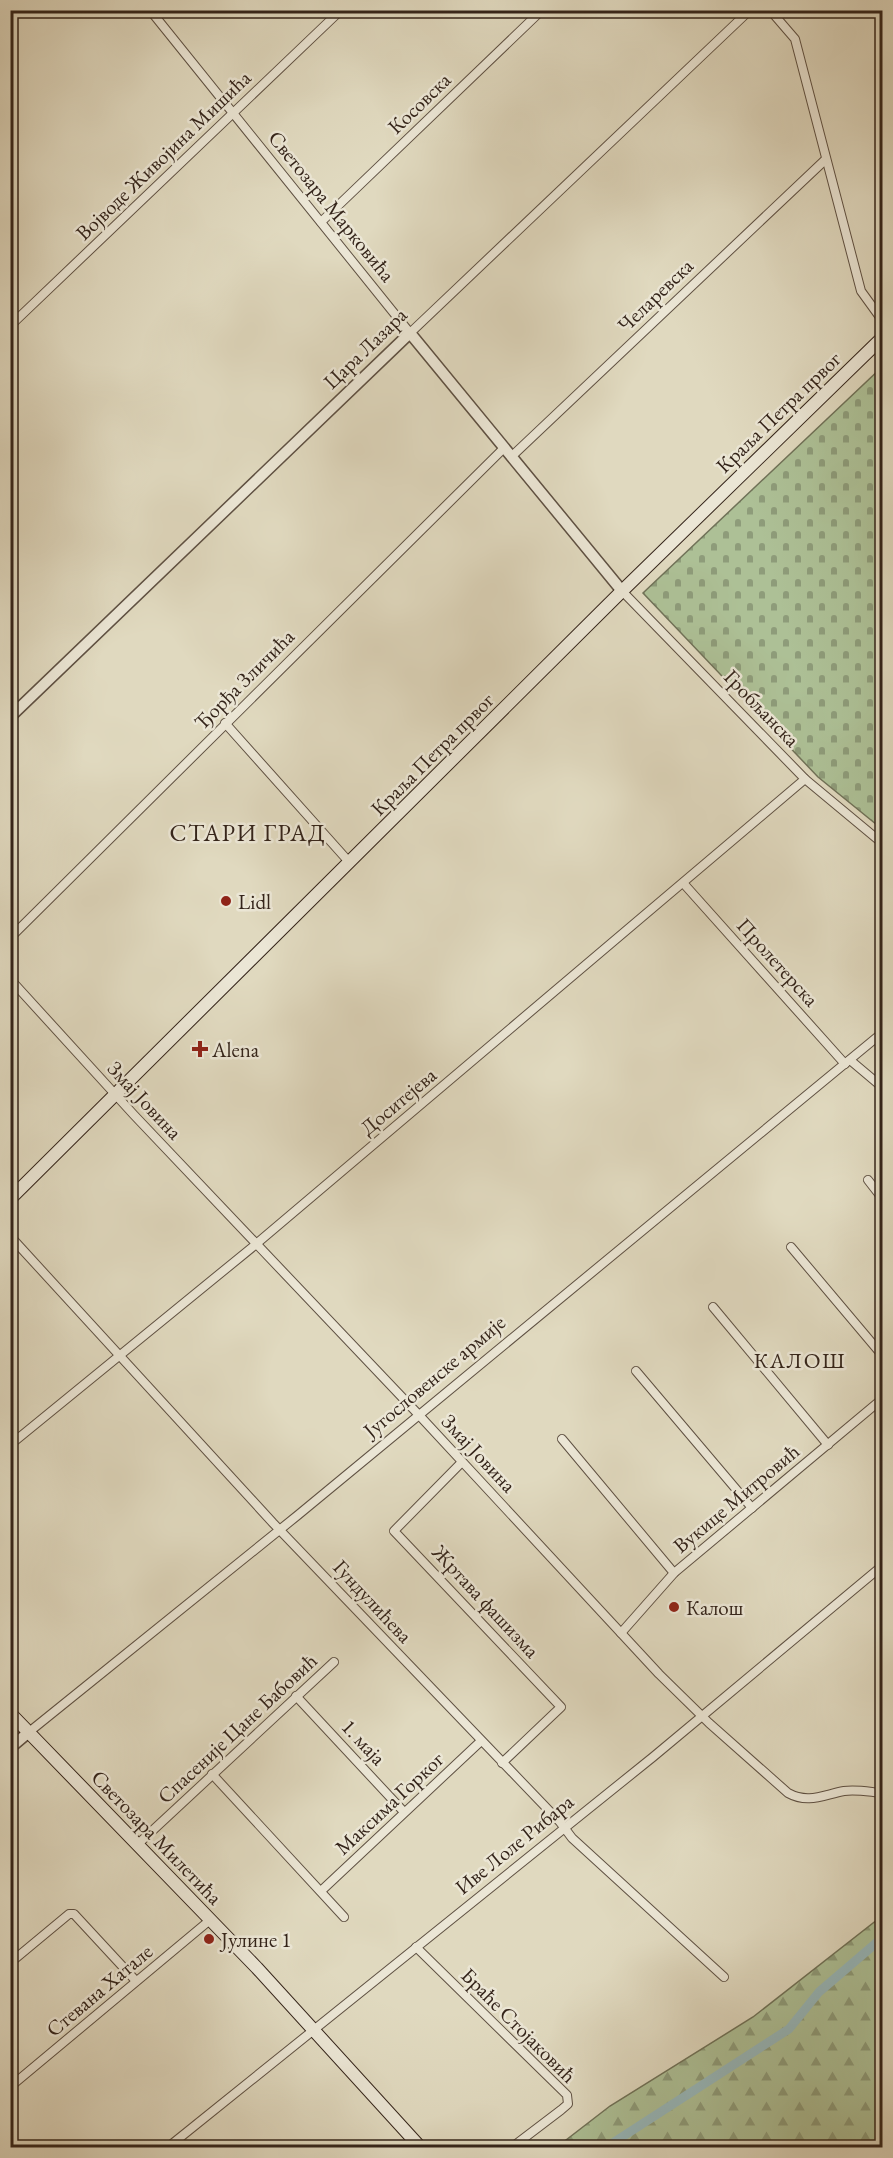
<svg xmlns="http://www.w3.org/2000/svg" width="893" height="2158" viewBox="0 0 893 2158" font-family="'EB Garamond',serif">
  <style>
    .forest { fill: url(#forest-firs); stroke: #707258; stroke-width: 1.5 }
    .cemetery { fill: url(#cemetery-stones); stroke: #707258; stroke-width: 1.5 }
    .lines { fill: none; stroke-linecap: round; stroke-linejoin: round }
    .canal { stroke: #97b8bb; stroke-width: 9 }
    .minor-casing { stroke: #5f5143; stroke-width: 10 }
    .tertiary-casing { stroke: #5f5143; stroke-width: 13 }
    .secondary-casing { stroke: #34241a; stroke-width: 14 }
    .minor { stroke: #ebe6d5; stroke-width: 8 }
    .tertiary { stroke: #ebe6d5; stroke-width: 10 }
    .secondary { stroke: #ebe6d5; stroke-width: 12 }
    .poi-dot { fill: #8f2418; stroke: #ebe6d5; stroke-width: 2 }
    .labels { text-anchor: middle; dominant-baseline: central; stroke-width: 5; stroke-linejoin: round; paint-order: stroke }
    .street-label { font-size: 21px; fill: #34241a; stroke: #ebe6d5 }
    .poi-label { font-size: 21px; fill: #34241a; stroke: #ebe6d5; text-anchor: start }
    .neighbourhood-label { font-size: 22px; letter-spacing: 1.5px; fill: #34241a; stroke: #ebe6d5 }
    .quarter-label { font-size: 24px; letter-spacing: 1.5px; fill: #34241a; stroke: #ebe6d5 }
  </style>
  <defs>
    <pattern id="forest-firs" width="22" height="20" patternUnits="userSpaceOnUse" patternTransform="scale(1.5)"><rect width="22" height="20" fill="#adc096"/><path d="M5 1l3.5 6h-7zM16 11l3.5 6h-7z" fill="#8e9c7a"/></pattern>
    <pattern id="cemetery-stones" width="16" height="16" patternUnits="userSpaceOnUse" patternTransform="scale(1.5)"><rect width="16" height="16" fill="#adc096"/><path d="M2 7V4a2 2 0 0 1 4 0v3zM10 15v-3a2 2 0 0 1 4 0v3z" fill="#8e9c7a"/></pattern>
  </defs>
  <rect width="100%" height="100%" fill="#e0d9bf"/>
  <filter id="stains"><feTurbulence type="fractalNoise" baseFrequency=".00333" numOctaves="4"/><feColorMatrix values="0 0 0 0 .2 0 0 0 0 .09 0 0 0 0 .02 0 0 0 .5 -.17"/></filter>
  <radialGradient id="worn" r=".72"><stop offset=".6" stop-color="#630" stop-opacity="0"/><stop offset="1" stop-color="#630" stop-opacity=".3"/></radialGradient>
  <polygon class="forest" points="882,1916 882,2147 557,2147 610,2106 753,2017"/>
  <polygon class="cemetery" points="882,367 882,829 818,777 643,593"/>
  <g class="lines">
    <polyline class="canal" points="605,2148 789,2029 819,1992 882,1938"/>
    <defs>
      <g id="minor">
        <polyline points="150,10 410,333 750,10"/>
        <polyline points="770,10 795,39 861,291 882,320"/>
        <polyline points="321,222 542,10"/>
        <polyline points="10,326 341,10"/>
        <polyline points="511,457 825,160"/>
        <polyline points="622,591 805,779 882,843"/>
        <polyline points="225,723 350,863"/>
        <polyline points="684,884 845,1064"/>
        <polyline points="10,938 504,448"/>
        <path d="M10,979L134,1115L418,1414L659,1674L709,1723L788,1793C808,1804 823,1795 844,1791C856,1789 870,1792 882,1793"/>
        <polyline points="850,1060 882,1087"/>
        <polyline points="868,1180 882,1198"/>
        <polyline points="10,1236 273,1523 560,1822 572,1838 724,1977"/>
        <polyline points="791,1247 882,1355"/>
        <polyline points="713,1307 828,1445"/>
        <polyline points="636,1371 752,1508"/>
        <polyline points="562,1439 674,1573"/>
        <polyline points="10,1445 255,1245 805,779"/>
        <polyline points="461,1463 394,1531 561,1707 502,1763"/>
        <polyline points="621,1633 674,1573 882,1399"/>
        <polyline points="296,1696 404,1812"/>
        <polyline points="29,1732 298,1515 882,1033"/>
        <polyline points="212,1774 344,1917"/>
        <polyline points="138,1844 334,1662"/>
        <polyline points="321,1891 481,1741"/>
        <polyline points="416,1947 567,2095 568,2104 561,2110 511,2148"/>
        <polyline points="10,1963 69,1914 74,1914 136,1981"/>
        <polyline points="10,2087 210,1920"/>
        <polyline points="167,2148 653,1757 882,1566"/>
      </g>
      <g id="tertiary">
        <polyline points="10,717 410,333 622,591"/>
        <polyline points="10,1748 29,1732"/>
      </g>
      <g id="secondary">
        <polyline points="10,1199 622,591 882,338"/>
        <polyline points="10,1713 257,1968 421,2148"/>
      </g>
    </defs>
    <use href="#minor" class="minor-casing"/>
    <use href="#tertiary" class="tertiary-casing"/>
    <use href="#secondary" class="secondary-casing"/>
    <use href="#minor" class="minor"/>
    <use href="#tertiary" class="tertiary"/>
    <use href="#secondary" class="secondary"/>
  </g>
  <g class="poi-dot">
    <circle cx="226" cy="901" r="6"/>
    <path d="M197 1040h6v6h6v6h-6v6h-6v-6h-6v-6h6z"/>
    <circle cx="674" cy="1607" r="6"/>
    <circle cx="209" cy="1939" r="6"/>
  </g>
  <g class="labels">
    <g class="street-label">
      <text transform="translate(419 103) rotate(-44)">Косовска</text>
      <text transform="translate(163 155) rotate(-44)">Војводе Живојина Мишића</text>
      <text transform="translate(332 206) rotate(51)">Светозара Марковића</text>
      <text transform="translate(655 295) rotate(-44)">Челаревска</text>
      <text transform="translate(365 348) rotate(-44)">Цара Лазара</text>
      <text transform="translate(778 412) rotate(-44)">Краља Петра првог</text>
      <text transform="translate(244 679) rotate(-45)">Ђорђа Зличића</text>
      <text transform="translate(762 708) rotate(46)">Гробљанска</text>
      <text transform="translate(432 754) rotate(-45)">Краља Петра првог</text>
      <text transform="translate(778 962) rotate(48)">Пролетерска</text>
      <text transform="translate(145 1100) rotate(47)">Змај Јовина</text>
      <text transform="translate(398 1101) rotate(-40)">Доситејева</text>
      <text transform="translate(434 1376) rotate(-40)">Југословенске армије</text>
      <text transform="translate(479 1453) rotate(47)">Змај Јовина</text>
      <text transform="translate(736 1498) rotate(-40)">Вукице Митровић</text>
      <text transform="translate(373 1601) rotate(47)">Гундулићева</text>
      <text transform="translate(486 1601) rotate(47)">Жртава фашизма</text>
      <text transform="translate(237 1728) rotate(-43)">Спасеније Цане Бабовић</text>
      <text transform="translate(364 1742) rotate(47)">1. маја</text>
      <text transform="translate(389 1803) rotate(-43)">Максима Горког</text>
      <text transform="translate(157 1837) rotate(46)">Светозара Милетића</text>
      <text transform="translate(514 1844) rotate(-39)">Иве Лоле Рибара</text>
      <text transform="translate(99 1990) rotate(-40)">Стевана Хатале</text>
      <text transform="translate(519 2025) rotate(45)">Браће Стојаковић</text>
    </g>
    <g class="poi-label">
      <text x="238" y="901">Lidl</text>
      <text x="212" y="1049">Alena</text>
      <text x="686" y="1607">Калош</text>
      <text x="221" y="1939">Јулине 1</text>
    </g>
    <g class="neighbourhood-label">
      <text x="800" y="1360">КАЛОШ</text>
    </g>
    <g class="quarter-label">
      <text x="248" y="832">СТАРИ ГРАД</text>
    </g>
  </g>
  <rect width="893" height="2158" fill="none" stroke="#e0d9bf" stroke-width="36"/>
  <rect x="12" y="12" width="869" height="2134" fill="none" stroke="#34241a" stroke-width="3"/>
  <rect x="18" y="18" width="857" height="2122" fill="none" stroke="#34241a" stroke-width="1.5"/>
  <rect width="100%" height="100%" filter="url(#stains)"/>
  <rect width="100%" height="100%" fill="url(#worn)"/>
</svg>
